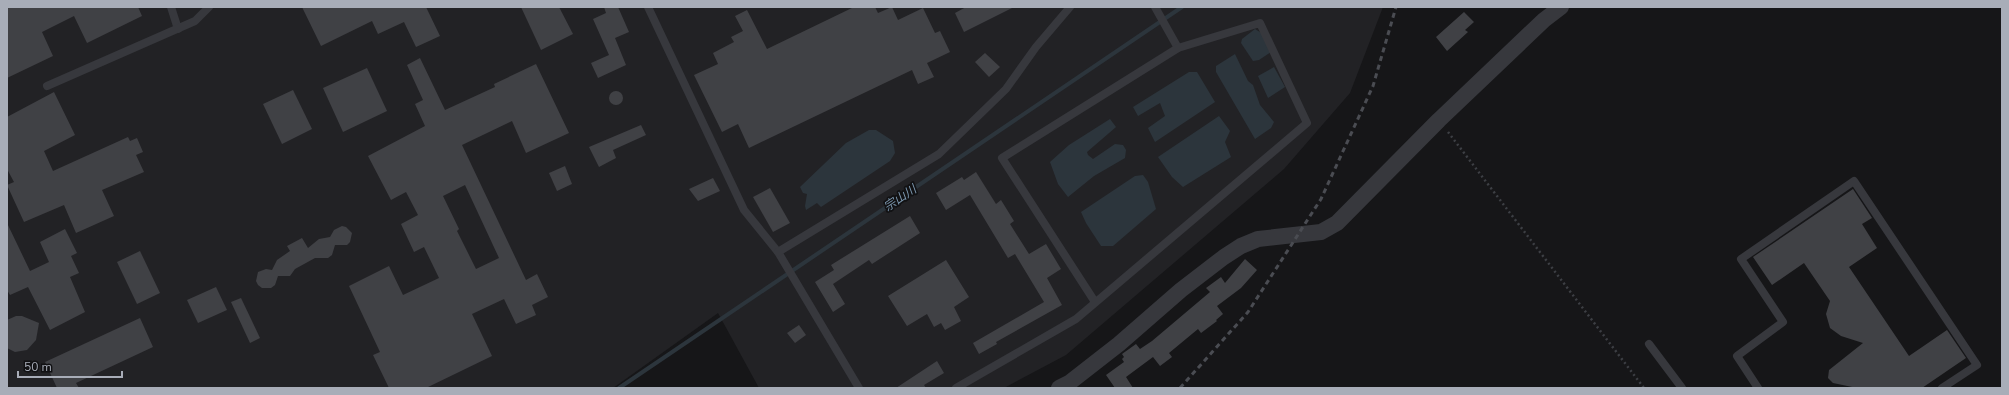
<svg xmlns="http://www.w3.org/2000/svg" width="2009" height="395" viewBox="0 0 2009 395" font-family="'Nunito Sans','Noto Sans JP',sans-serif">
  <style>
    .built { fill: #222225 }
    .water { fill: #2c353c }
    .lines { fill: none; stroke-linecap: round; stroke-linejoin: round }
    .stream { stroke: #2c353c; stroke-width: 4 }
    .building { fill: #404145; fill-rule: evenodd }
    .path { stroke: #3d3f44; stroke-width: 2.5; stroke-dasharray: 2 3; stroke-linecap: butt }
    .service { stroke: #37383d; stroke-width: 8 }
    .minor { stroke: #37383d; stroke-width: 16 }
    .rail { stroke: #4a4c52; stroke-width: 3; stroke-dasharray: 5 4; stroke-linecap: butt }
    .labels { text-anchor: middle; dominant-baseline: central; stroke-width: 3.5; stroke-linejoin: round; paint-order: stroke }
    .water-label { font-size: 12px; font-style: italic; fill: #7f9bb3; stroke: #111113 }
  </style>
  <rect width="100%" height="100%" fill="#161618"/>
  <polygon class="built" points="7,7 1383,7 1350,93 1284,169 1066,355 1004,388 759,388 718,313 613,388 7,388"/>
  <g class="water">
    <polygon points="1255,29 1263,34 1271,52 1259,60 1253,61 1241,43 1242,39"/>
    <polygon points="1235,54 1248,81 1253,85 1260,105 1274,122 1271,128 1255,139 1216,72 1216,66"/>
    <polygon points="1274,67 1285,87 1268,98 1258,76"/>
    <polygon points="1189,72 1197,72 1215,102 1155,142 1148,128 1165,116 1160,103 1138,116 1133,107"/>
    <polygon points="1219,116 1230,131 1225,142 1231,157 1183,187 1172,177 1158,157"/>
    <polygon points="1110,119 1116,127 1087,152 1088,155 1093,159 1115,144 1123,145 1126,150 1125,158 1094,176 1068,197 1058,184 1050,162 1069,145"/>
    <polygon points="869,130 876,130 893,141 895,153 890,161 821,207 817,203 806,210 805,206 807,194 803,193 800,187 846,143"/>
    <polygon points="1143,175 1148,182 1156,209 1113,246 1101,246 1086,223 1081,212 1135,176"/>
  </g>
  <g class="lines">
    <polyline class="stream" points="619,388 1182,7"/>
  </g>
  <g class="building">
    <polygon points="7,7 138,7 142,16 87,43 74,16 42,32 53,56 7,78"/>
    <polygon points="302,7 426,7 440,36 416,47 404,22 378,34 372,21 321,46"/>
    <polygon points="521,7 559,7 573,34 541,50"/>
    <polygon points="604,7 618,7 629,32 615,38 626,65 598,78 591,63 609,55 593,19 606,13"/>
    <polygon points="854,7 875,7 878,13 892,7 898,20 923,8 935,33 940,31 950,52 927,63 934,77 918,84 912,70 749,148 738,124 722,132 694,75 718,64 713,53 734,42 731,37 743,31 735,16 747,10 767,49"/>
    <polygon points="966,7 1014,7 964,32 955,13"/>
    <polygon points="1464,12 1474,22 1465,30 1468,32 1447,51 1436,37"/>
    <polygon points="985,53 1000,67 989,77 975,62"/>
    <path d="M420,58L445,110L495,87L494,84L536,64L569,133L526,153L512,121L462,145L526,280L537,274L548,297L532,305L536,315L516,324L504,299L472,314L492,356L426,388H389L373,355L380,352L349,286L389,266L403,295L439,278L424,247L414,252L401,224L418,215L406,192L391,200L368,156L425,126L415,104L423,100L407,65ZM465,185L499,258L476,269L457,231L459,229L443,196Z"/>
    <polygon points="367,68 387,111 343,132 323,88"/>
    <polygon points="293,90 312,129 282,144 263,104"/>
    <circle cx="616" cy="98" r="7"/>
    <polygon points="54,92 75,135 44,151 53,171 128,137 130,141 137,138 143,152 136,155 144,172 102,190 114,216 76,233 64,205 24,222 7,185 14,182 7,169 7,117"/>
    <polygon points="641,125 646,135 613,150 616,158 599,167 589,147"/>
    <polygon points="565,166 572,184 557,191 549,173"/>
    <polygon points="976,172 996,204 1001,200 1014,221 1010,224 1029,254 1046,244 1061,269 1047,278 1062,305 996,342 997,344 979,354 973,343 1044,302 1015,254 1008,258 970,195 946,210 936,193 962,177 964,180"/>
    <polygon points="713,178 720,191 698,201 689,189"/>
    <polygon points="770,188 790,223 773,232 753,197"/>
    <polygon points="1853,189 1872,218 1862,224 1877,248 1849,267 1909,356 1947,330 1966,358 1922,388 1857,388 1833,383 1828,378 1829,370 1863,343 1841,336 1830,328 1826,314 1830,301 1804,263 1772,285 1753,257"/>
    <polygon points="910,216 920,233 872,264 869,260 833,284 845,304 833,312 815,282 834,270 831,265"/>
    <polygon points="7,223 30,271 49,262 40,242 65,229 77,253 71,256 79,273 70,277 85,312 50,330 28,287 10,295 7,290"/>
    <polygon points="342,226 346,227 352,233 350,242 347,245 335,245 332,255 328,258 315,258 295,269 290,276 278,276 275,285 271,288 262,288 258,285 256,281 258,272 266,269 272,270 277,260 290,251 287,246 302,238 308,248 319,239 330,237 334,230"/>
    <polygon points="140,251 160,293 137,304 117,262"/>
    <polygon points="1245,259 1257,270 1241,288 1217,306 1223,314 1216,320 1217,321 1201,333 1198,329 1169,353 1172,357 1160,366 1153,357 1126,377 1133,388 1115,388 1106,375 1124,362 1122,359 1124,357 1122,354 1136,344 1140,349 1152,341 1210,292 1206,288 1221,277 1225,283"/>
    <polygon points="946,260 969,297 954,307 961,321 945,330 941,323 934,327 927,314 907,326 888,296"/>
    <polygon points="216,287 227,310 198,323 187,300"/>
    <polygon points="241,298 260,338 250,343 231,302"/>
    <polygon points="16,316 22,316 39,323 36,340 27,350 15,352 7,348 7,320"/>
    <polygon points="140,318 153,347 76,383 79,388 57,388 45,362"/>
    <polygon points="799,325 806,335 795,343 787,333"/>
    <polygon points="937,361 944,373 924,385 926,388 896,388"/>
  </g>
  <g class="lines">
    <polyline class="path" points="1448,132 1644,388"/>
    <g class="service">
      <polyline points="171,7 178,29"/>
      <polyline points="648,7 744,210 778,252 859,388"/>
      <polyline points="1155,7 1178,48"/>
      <polyline points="47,86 195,21 209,7"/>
      <polyline points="778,252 939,154 1006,89 1036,47 1070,7"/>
      <polyline points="1649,344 1682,388"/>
      <polyline points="956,388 1076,319 1307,123 1260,23 1178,48 1002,158 1095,302"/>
      <polyline points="1758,388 1737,356 1783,322 1741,259 1854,181 1977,365 1942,388"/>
    </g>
    <polyline class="minor" points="1059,388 1069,383 1119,344 1181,290 1224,257 1241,246 1258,239 1321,232 1337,223 1439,120 1544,20 1561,7"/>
    <polyline class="rail" points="1180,388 1248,312 1321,199 1373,86 1396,7"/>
  </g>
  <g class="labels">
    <g class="water-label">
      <text transform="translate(900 198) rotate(-34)">宗山川</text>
    </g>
  </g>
  <rect width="2009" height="395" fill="none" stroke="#a8adb8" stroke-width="16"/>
  <path d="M18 371v6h104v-6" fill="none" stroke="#a8adb8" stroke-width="2"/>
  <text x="24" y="371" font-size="12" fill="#a8adb8" stroke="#111113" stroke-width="3" paint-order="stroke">50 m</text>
</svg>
